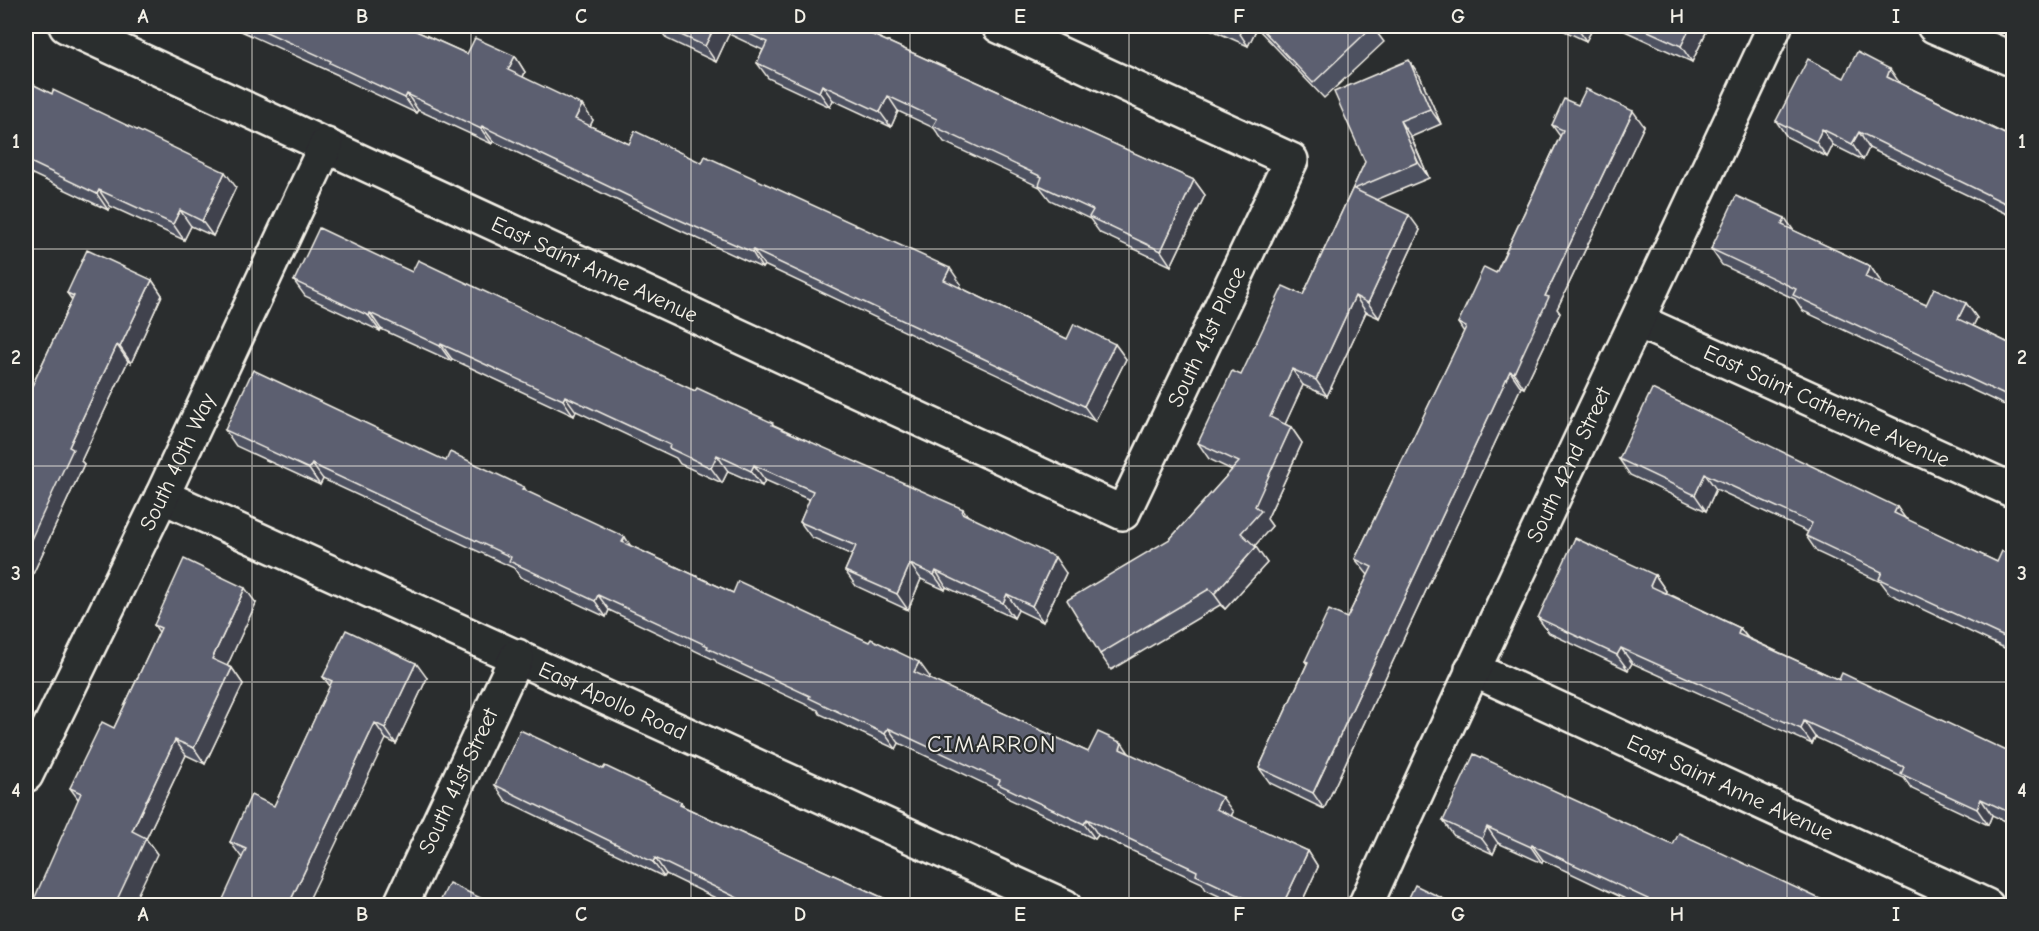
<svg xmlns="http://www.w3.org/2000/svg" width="2039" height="931" viewBox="0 0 2039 931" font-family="'Comic Neue',sans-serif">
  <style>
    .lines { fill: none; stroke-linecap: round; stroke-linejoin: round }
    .minor-casing { stroke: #f4f1e8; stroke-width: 38 }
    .minor { stroke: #2a2d2e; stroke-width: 33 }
    .wall { fill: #4e5160; stroke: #f4f1e8; stroke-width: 1.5 }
    .shaded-wall { fill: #40424e; stroke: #f4f1e8; stroke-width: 1.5 }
    .building { fill: #5b5e70; stroke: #f4f1e8; stroke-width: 1.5 }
    .grid { fill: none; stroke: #f4f1e8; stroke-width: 1.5; stroke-opacity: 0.55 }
    .labels { text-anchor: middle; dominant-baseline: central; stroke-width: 4.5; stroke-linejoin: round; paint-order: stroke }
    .street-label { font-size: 22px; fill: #f4f1e8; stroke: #2a2d2e }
    .neighbourhood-label { font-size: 24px; letter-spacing: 1.5px; fill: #f4f1e8; stroke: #2a2d2e }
    .neatline { fill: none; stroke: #f4f1e8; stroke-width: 2 }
    .grid-label { font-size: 20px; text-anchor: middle; font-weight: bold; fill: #f4f1e8 }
  </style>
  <rect width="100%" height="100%" fill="#2a2d2e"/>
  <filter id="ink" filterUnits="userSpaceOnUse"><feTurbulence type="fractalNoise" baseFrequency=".0167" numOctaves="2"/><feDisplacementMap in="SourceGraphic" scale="12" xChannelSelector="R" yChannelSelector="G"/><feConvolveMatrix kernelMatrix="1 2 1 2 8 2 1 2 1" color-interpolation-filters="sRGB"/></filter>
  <g filter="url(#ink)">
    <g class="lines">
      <defs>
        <g id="minor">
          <path id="s1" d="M66,26L1123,513L1291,160L999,26"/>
          <polyline points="1934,26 2014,60"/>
          <path id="s2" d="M1638,321L2014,491"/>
          <path id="s3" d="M162,496L1064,906"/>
          <path id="s4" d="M1472,669L1987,906"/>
          <path id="s5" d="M26,775L162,496L326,145"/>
          <path id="s6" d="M400,906L517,656"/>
          <path id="s7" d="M1365,906C1498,610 1639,319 1775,26"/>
        </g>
      </defs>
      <use href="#minor" class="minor-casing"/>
      <use href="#minor" class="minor"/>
    </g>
    <g class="wall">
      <polygon points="230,26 405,26 467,54 515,56 525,72 523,77 593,120 590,126 629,144 961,284 959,287 1067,339 1115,344 1126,359 1095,421 764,265 762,268 675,228 493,141 492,144 418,110 416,113 341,78 338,75"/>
      <polygon points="657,26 853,26 1194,180 1205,195 1171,266 1100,233 1090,219 1050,200 1040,187 944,142 934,128 898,111 891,127 833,100 830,107 768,78 757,63 763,50 729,34 716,62 667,39"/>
      <polygon points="1203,26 1372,26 1384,42 1324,98 1257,28 1248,46"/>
      <polygon points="1554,26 1594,26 1586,41"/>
      <polygon points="1614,26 1709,26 1692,62"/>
      <polygon points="1420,76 1441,124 1411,137 1429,178 1376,200 1420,230 1379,318 1366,312 1327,396 1303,385 1285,424 1291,427 1302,443 1267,519 1272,526 1254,546 1267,563 1225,609 1220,605 1111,670 1100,654 1170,539 1232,470 1209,459 1198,443 1241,375 1303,295 1365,162"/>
      <polygon points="1844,78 1900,83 2013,138 2013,217 1869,148 1863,160 1833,145 1827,157 1787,137 1776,121"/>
      <polygon points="26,81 236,187 213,236 191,226 184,240 110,206 108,210 26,171"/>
      <polygon points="1578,105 1644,126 1557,309 1560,313 1524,388 1521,387 1324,809 1270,783 1259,768 1307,664 1305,661 1347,618 1368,575 1355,559 1464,332 1458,323 1496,273 1560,136 1552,125"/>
      <polygon points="1794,231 1870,266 1881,282 1880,284 1926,305 1966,303 1977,318 1973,326 2013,345 2013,409 1803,311 1795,299 1722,265 1711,249"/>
      <polygon points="412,272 695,391 776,426 969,517 1066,573 1043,622 1018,610 1014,618 946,587 945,590 921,579 908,610 856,586 845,571 852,555 811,537 800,522 810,500 765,480 762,486 728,471 722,483 680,464 676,458 576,411 574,416 452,359 451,361 381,329 380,331 305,296 294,281"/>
      <polygon points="152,280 162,295 131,363 128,361 81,461 84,464 26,589 26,399 72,300 67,293"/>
      <polygon points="225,430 446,461 524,487 527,492 631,546 733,593 930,677 929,679 1088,752 1129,754 1233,812 1231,816 1308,851 1318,867 1300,906 1240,906 1206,890 1202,883 1098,835 1095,839 1009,799 1004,793 899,743 896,749 820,714 818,710 718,664 715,660 609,610 606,617 520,577 514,568 323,479 320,485 236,446"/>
      <polygon points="1619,459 1897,507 1905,519 1997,562 2013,557 2013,652 1890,594 1881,582 1817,552 1806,536 1808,532 1716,489 1706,511 1630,475"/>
      <polygon points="1655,575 1666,591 1665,592 1740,628 1748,638 1839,680 2013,754 2013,825 1992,815 1988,825 1912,789 1904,778 1815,737 1812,744 1632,663 1628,670 1549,633 1538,618"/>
      <polygon points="256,603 227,666 232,668 243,684 205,764 186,755 146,839 157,854 78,799 70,788 114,728 159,632 154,625"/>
      <polygon points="323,677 427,678 396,744 386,739 242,858 230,842 274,806 330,686"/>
      <polygon points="495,785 681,802 684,807 901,906 732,906 666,874 664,877 506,801"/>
      <polygon points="1443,821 1673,845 1835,906 1640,906 1543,860 1542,863 1498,843 1493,854 1454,836"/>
    </g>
    <g class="shaded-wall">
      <polygon points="715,26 722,26 729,34 716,62 705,46"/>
      <polygon points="1240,26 1256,26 1257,28 1248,46 1238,31"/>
      <polygon points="1576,26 1594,26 1586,41"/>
      <polygon points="1691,26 1709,26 1692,62 1681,46"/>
      <polygon points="515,56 525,72 519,86 508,70"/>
      <polygon points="1409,60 1420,76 1441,124 1430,109"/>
      <polygon points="1890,69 1901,85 1887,77"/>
      <polygon points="822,85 833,100 830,107 819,92"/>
      <polygon points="407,94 418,110 416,113 405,98"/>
      <polygon points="888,96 898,111 891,127 880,112"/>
      <polygon points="582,105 593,120 586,134 575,119"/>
      <polygon points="1633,111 1644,126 1557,309 1560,313 1524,388 1514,373 1545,296"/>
      <polygon points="1400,121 1411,137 1429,178 1418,162"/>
      <polygon points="482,126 493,141 492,144 481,129"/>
      <polygon points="1822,129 1833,145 1827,157 1816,142"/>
      <polygon points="1859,132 1869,148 1863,160 1852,144"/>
      <polygon points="225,172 236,187 213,236 202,221"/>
      <polygon points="1194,180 1205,195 1171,266 1161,251"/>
      <polygon points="99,190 110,206 108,210 97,194"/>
      <polygon points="180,210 191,226 184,240 173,224"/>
      <polygon points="1409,215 1420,230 1379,318 1368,303"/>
      <polygon points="1785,218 1796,234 1782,225"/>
      <polygon points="753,250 764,265 762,268 752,252"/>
      <polygon points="1870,266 1881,282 1876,292 1865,277"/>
      <polygon points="950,268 961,284 955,296 944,280"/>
      <polygon points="152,280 162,295 131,363 120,347"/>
      <polygon points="1355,296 1366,312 1327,396 1316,380"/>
      <polygon points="1966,303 1977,318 1969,334 1958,319"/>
      <polygon points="370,313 381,329 380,331 369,316"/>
      <polygon points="441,344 452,359 451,361 440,346"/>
      <polygon points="1115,344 1126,359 1095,421 1084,406"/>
      <polygon points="117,345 128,361 81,461 84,464 26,589 26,550 69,447"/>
      <polygon points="1292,369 1303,385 1281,433 1270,417"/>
      <polygon points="1510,371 1521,387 1324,809 1313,793"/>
      <polygon points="565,396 576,411 574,416 563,400"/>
      <polygon points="1291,427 1302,443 1267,519 1272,526 1252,549 1241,533"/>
      <polygon points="717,455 728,471 722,483 711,468"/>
      <polygon points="312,464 323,479 320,485 309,469"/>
      <polygon points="754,465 765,480 762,486 751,471"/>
      <polygon points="1705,474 1716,489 1706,511 1695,495"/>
      <polygon points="1897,507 1908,522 1894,513"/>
      <polygon points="963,509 974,525 962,513"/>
      <polygon points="625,537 635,553 622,542"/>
      <polygon points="1256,547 1267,563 1225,609 1214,594"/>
      <polygon points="1055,557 1066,573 1043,622 1032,606"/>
      <polygon points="910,564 921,579 908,610 897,594"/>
      <polygon points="936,571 946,587 945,590 934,575"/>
      <polygon points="1655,575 1666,591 1661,601 1650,586"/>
      <polygon points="245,588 256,603 223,675 212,659"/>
      <polygon points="1007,594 1018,610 1014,618 1003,603"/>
      <polygon points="598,595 609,610 606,617 595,601"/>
      <polygon points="1740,628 1751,643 1738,634"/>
      <polygon points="1621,648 1632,663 1628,670 1617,655"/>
      <polygon points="919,662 930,677 925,688 914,672"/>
      <polygon points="416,663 427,678 396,744 385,728"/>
      <polygon points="232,668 243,684 205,764 194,748"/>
      <polygon points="1804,721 1815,737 1812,744 1801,729"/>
      <polygon points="375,723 386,739 306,906 288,906"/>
      <polygon points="888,728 899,743 896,749 885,734"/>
      <polygon points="175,740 186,755 146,839 157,854 132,906 114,906 132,831"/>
      <polygon points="1122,743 1133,759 1120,749"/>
      <polygon points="1222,797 1233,812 1227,824 1216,809"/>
      <polygon points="1981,799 1992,815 1988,825 1977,809"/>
      <polygon points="1087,819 1098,835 1095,839 1084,824"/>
      <polygon points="1487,827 1498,843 1493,854 1482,839"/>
      <polygon points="1532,845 1543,860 1542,863 1531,847"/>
      <polygon points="1308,851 1318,867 1300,906 1282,906"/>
      <polygon points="655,858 666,874 664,877 653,862"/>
    </g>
    <g class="building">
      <polygon points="253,26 405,26 467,54 475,38 515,56 508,70 582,105 575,119 629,144 635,131 702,163 705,156 950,268 944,280 1067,339 1074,324 1115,344 1084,406 753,250 752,252 664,213 482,126 481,129 407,94 405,98 330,63 331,61"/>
      <polygon points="661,26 715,26 705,46"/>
      <polygon points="732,26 853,26 1194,180 1161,251 1089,217 1093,210 1039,185 1042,177 933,126 937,119 888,96 880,112 822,85 819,92 757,63 767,42"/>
      <polygon points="1226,26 1240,26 1238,31"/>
      <polygon points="1259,26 1373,26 1313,83"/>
      <polygon points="1637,26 1691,26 1681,46"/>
      <polygon points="1857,52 1890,69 1887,77 2013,138 2013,207 1859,132 1852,144 1822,129 1816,142 1776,121 1808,59 1844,78"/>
      <polygon points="1409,60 1430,109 1400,121 1418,162 1354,189 1409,215 1368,303 1355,296 1316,380 1292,369 1270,417 1291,427 1255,506 1261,511 1241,533 1256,547 1214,594 1209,589 1100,654 1067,600 1170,539 1239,462 1198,443 1232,371 1241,375 1283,286 1303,295 1365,162 1334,92"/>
      <polygon points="26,81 52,94 53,90 225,172 202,221 180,210 173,224 99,190 97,194 26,160"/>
      <polygon points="1586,89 1633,111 1545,296 1549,297 1514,373 1510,371 1313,793 1259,768 1308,662 1305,661 1329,610 1347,618 1372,567 1355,559 1466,327 1458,323 1484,267 1496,273 1563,130 1552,125 1564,99 1578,105"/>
      <polygon points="1736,196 1785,218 1782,225 1870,266 1865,277 1926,305 1934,288 1966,303 1958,319 2013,345 2013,399 1793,295 1796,289 1711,249"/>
      <polygon points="319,228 412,272 418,260 695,391 697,388 773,423 772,425 963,509 962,513 1055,557 1032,606 1007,594 1003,603 936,571 934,575 910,564 897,594 845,571 856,546 800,522 813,491 754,465 751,471 717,455 711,468 669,448 670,445 565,396 563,400 441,344 440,346 370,313 369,316 294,281"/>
      <polygon points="87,250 152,280 120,347 117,345 69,447 73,449 26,550 26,399 74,296 67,293"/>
      <polygon points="253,370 446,461 450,452 524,487 522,489 625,537 622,542 733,593 738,581 869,642 871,639 919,662 914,672 1088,752 1098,732 1122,743 1120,749 1222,797 1216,809 1308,851 1282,906 1262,906 1196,875 1197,871 1087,819 1084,824 998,784 1000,780 888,728 885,734 809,698 810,696 707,648 708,646 598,595 595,601 509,561 511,557 312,464 309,469 225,430"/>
      <polygon points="1652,389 1897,507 1894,513 1997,562 2002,551 2013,557 2013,641 1879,579 1882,572 1806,536 1812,523 1705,474 1695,495 1619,459"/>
      <polygon points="1575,538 1655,575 1650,586 1740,628 1738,634 1839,680 1842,673 2013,754 2013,814 1981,799 1977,809 1901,774 1904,767 1804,721 1801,729 1621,648 1617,655 1538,618"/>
      <polygon points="184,559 245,588 212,659 232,668 194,748 175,740 132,831 146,838 114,906 31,906 81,793 70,788 102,722 114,728 161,628 154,625"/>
      <polygon points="346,630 416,663 385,728 375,723 288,906 220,906 246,849 230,842 251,795 274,806 332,681 323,677"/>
      <polygon points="520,730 603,769 605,766 681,802 680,805 901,906 754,906 655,858 653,862 495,785"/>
      <polygon points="1474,754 1673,845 1679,833 1835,906 1653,906 1646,903 1648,899 1532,845 1531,847 1487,827 1482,839 1443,821"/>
      <polygon points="449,883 497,906 438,906"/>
      <polygon points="1415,885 1458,906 1405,906"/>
    </g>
  </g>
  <path class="grid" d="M252,26V906M471,26V906M691,26V906M910,26V906M1129,26V906M1348,26V906M1568,26V906M1787,26V906M26,249H2014M26,466H2014M26,682H2014"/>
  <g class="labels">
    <g class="street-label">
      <text stroke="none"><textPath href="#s1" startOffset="582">East Saint Anne Avenue</textPath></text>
      <text stroke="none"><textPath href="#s1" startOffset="1359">South 41st Place</textPath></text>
      <text stroke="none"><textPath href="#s2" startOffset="207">East Saint Catherine Avenue</textPath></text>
      <text stroke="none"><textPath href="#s5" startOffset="348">South 40th Way</textPath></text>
      <text stroke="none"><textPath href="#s7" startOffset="486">South 42nd Street</textPath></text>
      <text stroke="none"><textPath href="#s3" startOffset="495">East Apollo Road</textPath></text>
      <text stroke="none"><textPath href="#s6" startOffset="138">South 41st Street</textPath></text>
      <text stroke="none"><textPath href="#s4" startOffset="284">East Saint Anne Avenue</textPath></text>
    </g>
    <g class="neighbourhood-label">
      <text x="992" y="744">CIMARRON</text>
    </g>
  </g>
  <rect width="2039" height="931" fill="none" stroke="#2a2d2e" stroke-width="66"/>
  <rect x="33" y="33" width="1973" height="865" class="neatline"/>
  <g class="grid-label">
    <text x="143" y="23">A</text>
    <text x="362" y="23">B</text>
    <text x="581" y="23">C</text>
    <text x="800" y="23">D</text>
    <text x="1020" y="23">E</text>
    <text x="1239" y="23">F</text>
    <text x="1458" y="23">G</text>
    <text x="1677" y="23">H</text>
    <text x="1896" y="23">I</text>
    <text x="16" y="148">1</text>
    <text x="2022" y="148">1</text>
    <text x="16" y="364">2</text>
    <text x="2022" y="364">2</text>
    <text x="16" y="580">3</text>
    <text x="2022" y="580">3</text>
    <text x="16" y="797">4</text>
    <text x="2022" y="797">4</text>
    <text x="143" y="921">A</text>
    <text x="362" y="921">B</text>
    <text x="581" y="921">C</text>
    <text x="800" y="921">D</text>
    <text x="1020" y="921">E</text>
    <text x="1239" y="921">F</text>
    <text x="1458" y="921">G</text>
    <text x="1677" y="921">H</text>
    <text x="1896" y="921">I</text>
  </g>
</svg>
